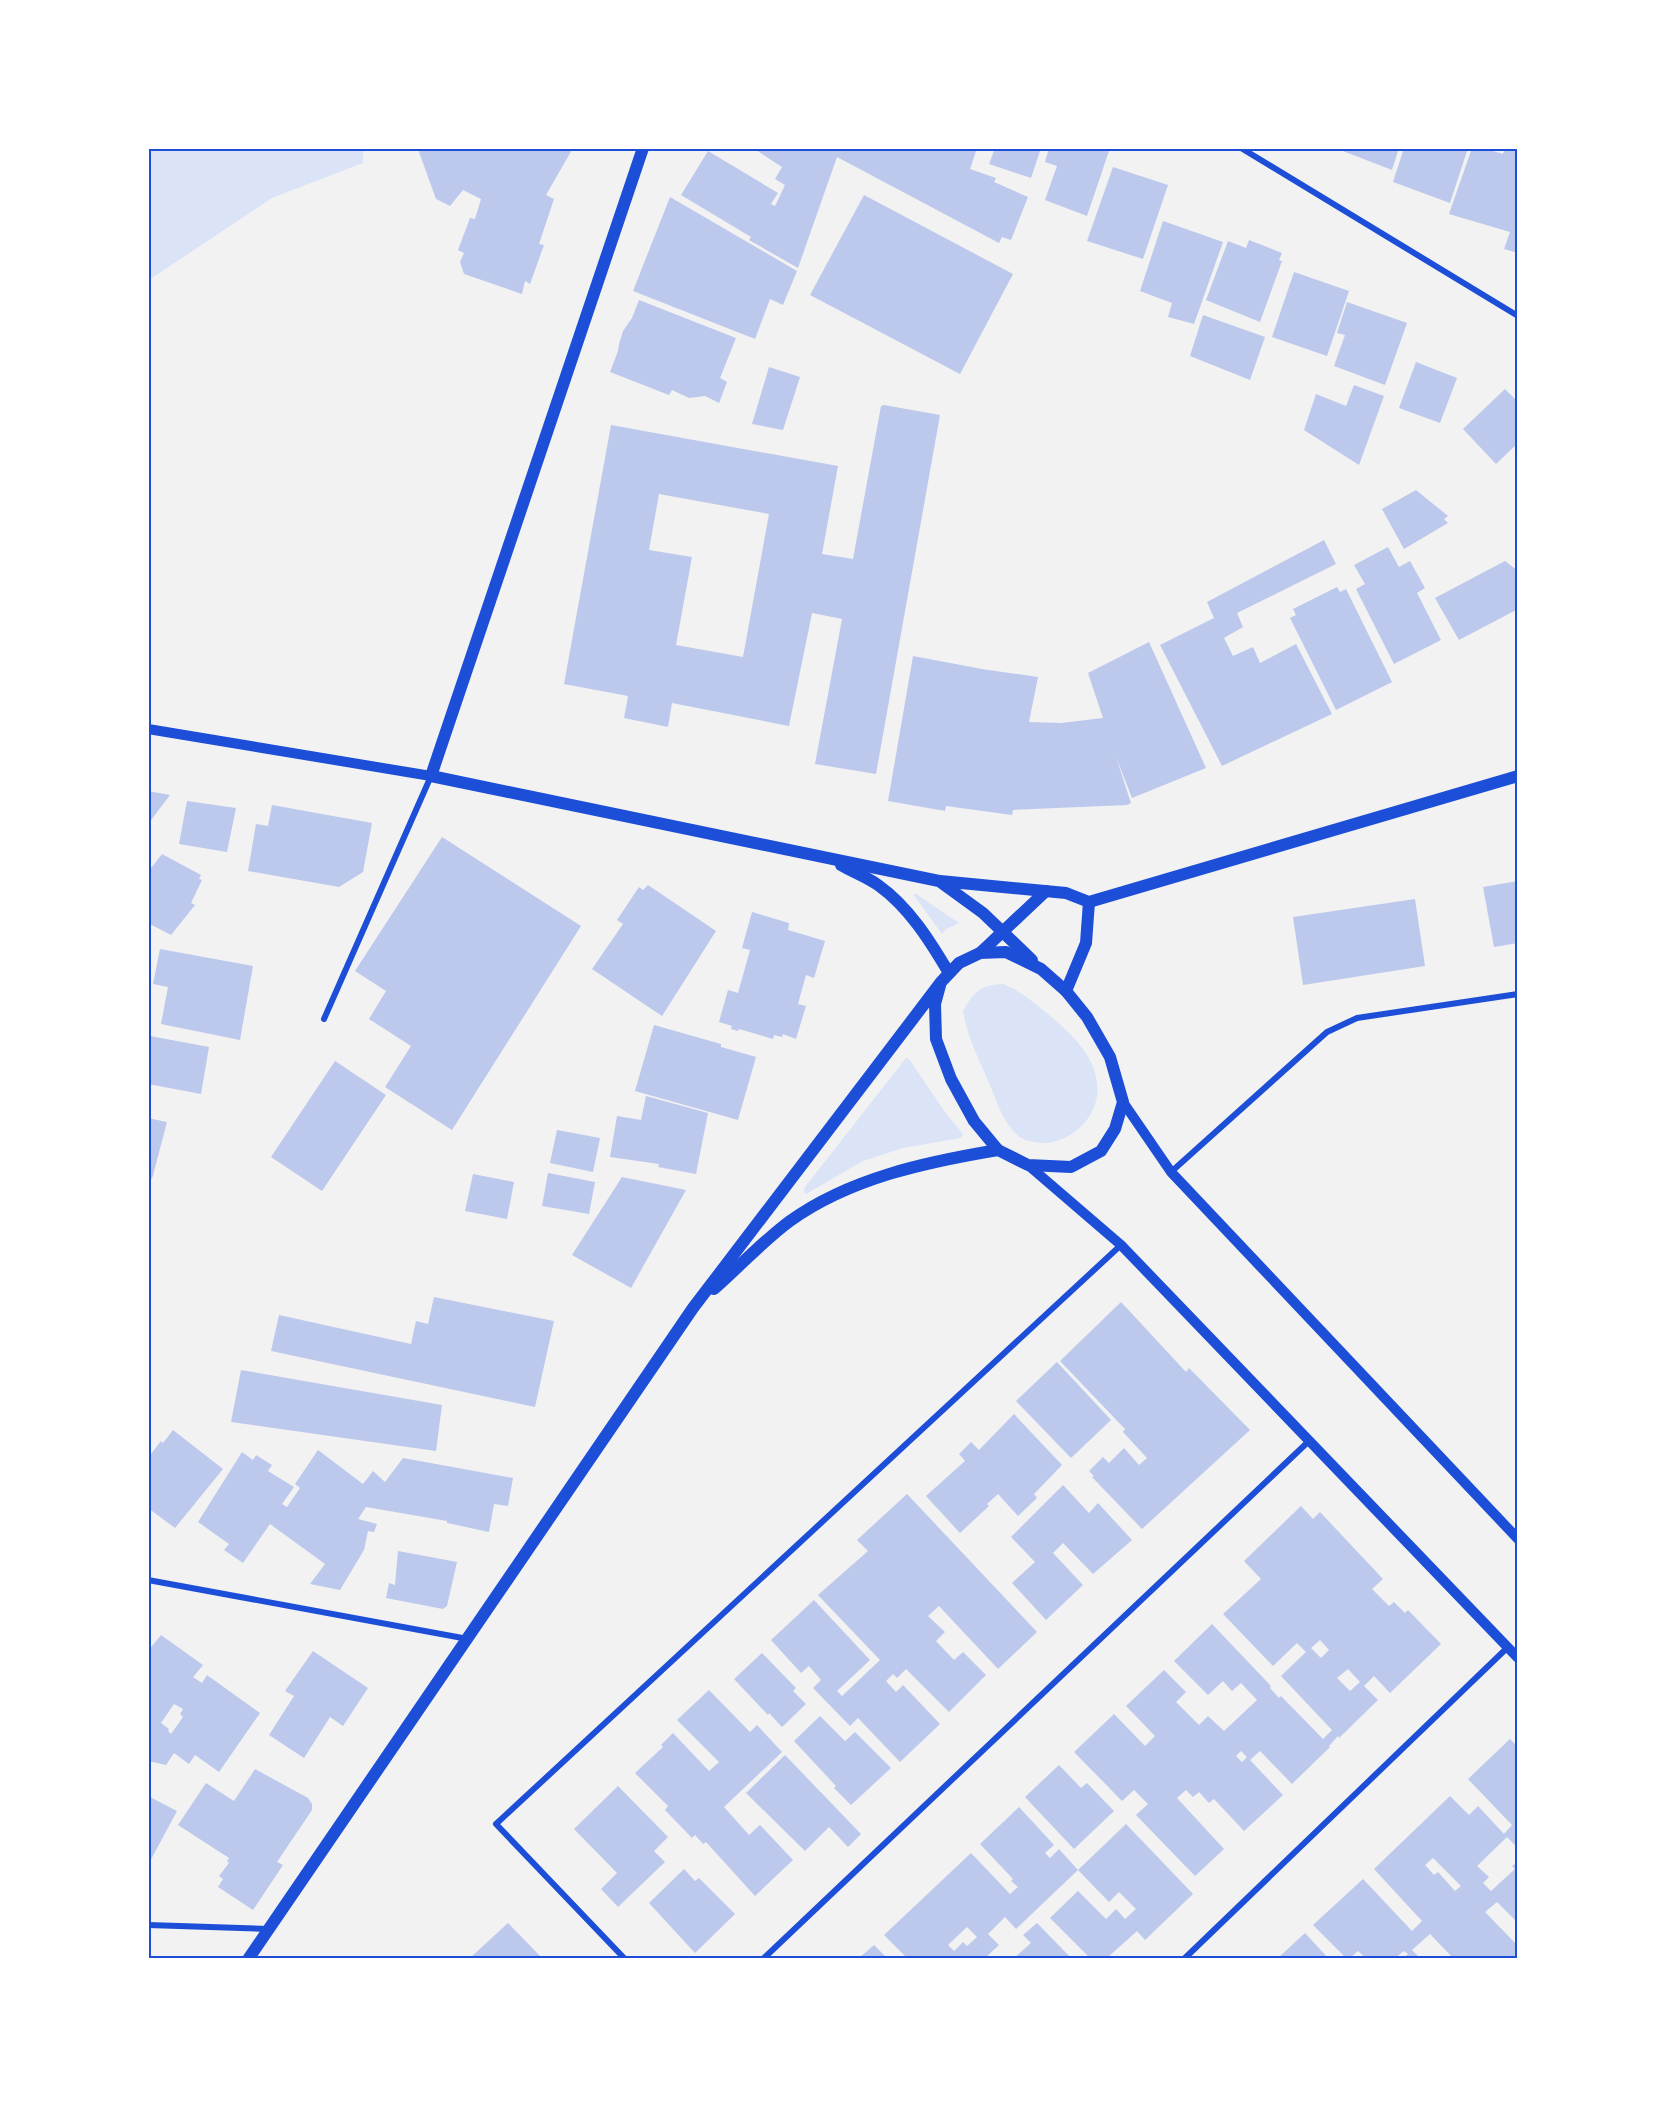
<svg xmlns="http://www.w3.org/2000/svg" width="1666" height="2107" viewBox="0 0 1666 2107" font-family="'Open Sans',sans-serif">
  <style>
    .green { fill: #dbe4f7 }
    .building { fill: #bdc9ec; fill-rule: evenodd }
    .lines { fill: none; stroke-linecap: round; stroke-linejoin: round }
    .minor { stroke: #1d4ed8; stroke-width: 6 }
    .tertiary { stroke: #1d4ed8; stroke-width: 10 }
    .secondary { stroke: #1d4ed8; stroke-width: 12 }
    .neatline { fill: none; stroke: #1d4ed8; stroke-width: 2 }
  </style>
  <rect width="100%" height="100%" fill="#f2f2f2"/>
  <g class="green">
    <polygon points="149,148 363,149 363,163 272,198 149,280"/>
    <polygon points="913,894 916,894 959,923 946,929 942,934"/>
    <path d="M1003,984C1021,991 1033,1002 1048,1014C1073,1035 1101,1060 1097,1096C1093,1125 1062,1148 1034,1142C1029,1141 1025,1140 1021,1138C1004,1126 997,1102 989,1083C979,1060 967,1036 963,1011C974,991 981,985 1003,984Z"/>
    <polygon points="906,1058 909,1059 945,1112 963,1134 961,1138 903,1148 863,1161 806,1194 804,1191 805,1187"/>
  </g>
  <g class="building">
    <polygon points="420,148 573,148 546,195 554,199 539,244 544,245 530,284 525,281 522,294 464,274 460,262 464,253 458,250 470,218 475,219 481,199 463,190 450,206 436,199 419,152"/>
    <polygon points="753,148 977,148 970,169 996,178 994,182 1028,197 1011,240 1002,237 999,243 837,157 798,268 749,240 751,237 681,195 708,151 778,193 771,204 775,206 785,185 775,179 782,167"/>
    <polygon points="995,148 1041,148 1031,178 989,164"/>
    <polygon points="1049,148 1102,148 1109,151 1087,216 1045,200 1057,166 1045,162"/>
    <polygon points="1335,148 1399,148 1392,170"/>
    <polygon points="1404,148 1468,148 1450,203 1393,182"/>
    <polygon points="1472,148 1483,148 1503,154 1505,148 1518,148 1518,253 1504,249 1510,232 1449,214"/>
    <polygon points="1113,167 1168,185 1143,259 1087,241"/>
    <polygon points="864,195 1013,274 960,374 810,295"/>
    <polygon points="670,197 797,271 783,305 770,299 755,339 633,291"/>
    <polygon points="1163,221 1223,242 1194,324 1168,317 1172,303 1140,291"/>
    <polygon points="1249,240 1282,253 1279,260 1282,261 1260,322 1206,300 1228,241 1246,248"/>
    <polygon points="1294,272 1349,291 1327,356 1272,337"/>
    <polygon points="639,300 736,338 720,378 727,382 719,403 705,396 689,398 672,390 669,395 610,372 618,351 619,344 623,331 632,318"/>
    <polygon points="1347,302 1407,323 1385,385 1334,366 1345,335 1337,333"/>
    <polygon points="1203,315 1265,337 1250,380 1190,356"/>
    <polygon points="1416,362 1457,378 1440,423 1399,408"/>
    <polygon points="769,367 800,377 783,430 752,424"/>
    <polygon points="1354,385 1384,396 1359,465 1304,430 1316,394 1346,406"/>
    <polygon points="1505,389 1518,402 1518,443 1496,464 1463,429"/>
    <path d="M884,405L940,415L876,774L815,764L842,619L812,613L789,726L672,703L668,727L624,718L628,696L564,684L611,425L838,466L822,554L853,559L881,406ZM659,494L769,514L743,657L676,645L692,557L649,550Z"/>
    <polygon points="1416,490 1448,516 1444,519 1448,523 1404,549 1382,509"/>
    <polygon points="1324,540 1336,564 1237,613 1243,627 1224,638 1233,656 1253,647 1260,663 1296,644 1332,714 1222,766 1160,645 1214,618 1207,602"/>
    <polygon points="1388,547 1399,567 1410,561 1425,588 1417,593 1441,640 1394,664 1356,589 1365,584 1354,565"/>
    <polygon points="1505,561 1518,571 1518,609 1459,640 1435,598"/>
    <polygon points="1337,587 1340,592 1346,589 1392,682 1336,710 1290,618 1296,615 1293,609"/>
    <polygon points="1149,642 1206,768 1132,798 1116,757 1131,803 1127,805 1013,810 1012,815 946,806 945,811 888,801 913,656 982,669 1038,677 1029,722 1061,723 1103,718 1088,673"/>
    <polygon points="148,791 170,795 148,824"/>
    <polygon points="187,801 236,808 227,852 179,844"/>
    <polygon points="272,805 372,823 363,872 339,887 248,871 256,824 268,826"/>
    <polygon points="442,837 581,926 452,1130 385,1087 411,1046 369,1019 386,991 355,971"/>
    <polygon points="162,854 201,875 199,879 202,880 191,903 195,905 171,935 148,923 148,866 151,868"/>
    <polygon points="1518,881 1518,943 1494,947 1483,887"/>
    <polygon points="648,885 716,931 662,1016 592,969 623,924 617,920 639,887 643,890"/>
    <polygon points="1415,899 1425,966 1303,985 1293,917"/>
    <polygon points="752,912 789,923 788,930 825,941 814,978 806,975 798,1004 806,1006 796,1039 783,1034 782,1037 774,1035 773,1039 739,1029 738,1031 731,1029 732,1026 719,1022 728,990 738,993 750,950 742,948"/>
    <polygon points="160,949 253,966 240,1040 161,1024 168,987 153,984"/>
    <polygon points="654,1025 721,1044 721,1047 756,1057 738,1120 635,1091"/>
    <polygon points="150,1036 209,1047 201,1094 148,1084"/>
    <polygon points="335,1061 386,1095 322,1191 271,1157"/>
    <polygon points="646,1096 708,1113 696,1174 658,1167 659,1164 610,1157 617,1116 641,1120"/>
    <polygon points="148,1118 167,1122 152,1179 148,1178"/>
    <polygon points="557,1130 600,1138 593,1172 550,1163"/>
    <polygon points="548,1173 595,1182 589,1214 542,1206"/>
    <polygon points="473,1174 514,1182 507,1219 465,1211"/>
    <polygon points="622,1177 686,1190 631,1288 572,1255"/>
    <polygon points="434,1297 554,1321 535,1407 271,1351 279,1315 411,1344 416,1321 428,1324"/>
    <polygon points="1121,1302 1186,1372 1189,1368 1250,1430 1142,1529 1092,1477 1094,1476 1089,1471 1103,1457 1109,1463 1124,1448 1139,1465 1147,1458 1123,1432 1125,1429 1060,1361"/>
    <polygon points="1057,1362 1111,1420 1071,1458 1016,1401"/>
    <polygon points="241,1370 442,1405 436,1451 231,1422"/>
    <polygon points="1014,1414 1062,1465 1034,1494 1037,1498 1018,1516 998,1494 987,1504 989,1506 960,1533 926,1496 965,1461 959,1454 971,1442 979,1450"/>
    <polygon points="173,1430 223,1469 175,1528 148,1508 148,1458 161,1441 163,1443"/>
    <polygon points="318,1450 363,1484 373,1471 385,1482 403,1458 513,1478 508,1506 494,1504 489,1532 447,1523 447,1521 366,1507 358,1519 377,1524 374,1532 368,1531 364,1550 340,1590 310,1584 325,1564 270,1524 243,1563 224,1550 229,1544 198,1522 242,1452 253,1460 256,1455 272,1465 268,1471 294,1487 282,1504 287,1507 300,1488 295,1484"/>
    <polygon points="1063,1485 1089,1513 1098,1503 1132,1540 1093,1574 1063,1543 1053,1553 1083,1585 1046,1620 1012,1583 1035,1562 1011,1537"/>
    <polygon points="907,1494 1037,1632 998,1669 939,1606 928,1616 945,1632 936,1641 954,1660 963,1652 986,1675 949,1712 906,1669 897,1678 893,1674 886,1681 896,1692 903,1685 940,1724 900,1762 858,1718 850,1726 813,1688 821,1680 809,1666 801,1673 771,1640 814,1600 870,1660 837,1691 842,1696 880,1660 818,1595 868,1551 857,1540"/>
    <path d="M1301,1506L1313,1519L1320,1512L1383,1579L1372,1589L1389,1606L1394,1602L1405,1613L1408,1610L1441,1644L1390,1693L1374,1676L1364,1686L1378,1700L1339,1738L1338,1736L1329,1746L1330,1747L1292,1784L1260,1751L1250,1760L1283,1795L1244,1831L1214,1799L1209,1803L1199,1792L1193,1797L1186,1790L1177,1798L1224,1849L1195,1876L1136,1815L1148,1804L1134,1790L1122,1801L1074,1752L1114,1714L1145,1746L1155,1736L1126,1706L1164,1670L1186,1692L1176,1702L1199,1725L1208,1716L1224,1731L1257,1700L1241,1683L1232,1691L1223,1681L1208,1695L1174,1661L1212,1624L1271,1686L1270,1688L1279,1698L1281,1696L1323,1739L1332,1730L1281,1676L1306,1652L1297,1643L1273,1666L1223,1614L1261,1579L1244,1561ZM1320,1640L1329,1650L1321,1658L1311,1648ZM1348,1669L1360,1682L1350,1691L1337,1678ZM1241,1751L1247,1757L1242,1762L1236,1756Z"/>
    <polygon points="398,1551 457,1562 447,1606 443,1609 386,1598 389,1583 395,1585"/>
    <path d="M161,1635L203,1665L193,1677L202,1683L207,1675L260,1713L219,1772L195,1755L189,1764L174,1753L166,1765L148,1761V1651ZM174,1704L183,1709L180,1714L183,1717L171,1734L168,1731L169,1729L161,1723Z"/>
    <polygon points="313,1651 368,1688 343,1726 330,1717 304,1758 269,1735 294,1696 285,1691"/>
    <polygon points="762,1653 796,1688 793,1691 806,1704 782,1727 769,1713 768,1715 734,1679"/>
    <polygon points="709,1690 750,1732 757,1725 782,1752 724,1807 749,1835 760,1825 793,1860 755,1896 706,1842 703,1844 695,1835 692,1838 665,1810 668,1806 635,1773 663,1747 661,1745 673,1733 709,1771 719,1762 677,1720"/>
    <polygon points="820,1716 845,1741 855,1732 891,1768 851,1805 834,1788 836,1786 794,1741"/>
    <path d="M1510,1739L1518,1747V1848L1507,1837L1477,1866L1489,1877L1483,1883L1491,1891L1515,1869L1512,1866L1518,1862V1923L1497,1902L1485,1912L1518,1946V1958H1453L1430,1934L1412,1950L1420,1958H1404L1408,1954L1404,1951L1395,1958H1366L1358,1951L1350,1958H1346L1313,1925L1363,1879L1412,1931L1422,1921L1374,1869L1450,1796L1469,1815L1478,1806L1504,1834L1512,1825L1468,1779ZM1433,1858L1461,1886L1455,1891L1438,1872L1434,1875L1425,1865Z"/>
    <polygon points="785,1755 861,1834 848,1847 829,1827 805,1851 746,1793"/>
    <polygon points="1059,1765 1081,1788 1087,1783 1114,1811 1074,1849 1025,1797"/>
    <polygon points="255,1769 308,1798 312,1804 312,1810 277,1862 283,1865 253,1910 218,1887 223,1879 219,1876 229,1863 227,1861 229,1858 178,1825 206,1783 234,1801"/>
    <polygon points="618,1786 668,1837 654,1851 665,1862 618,1907 601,1889 617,1873 574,1829"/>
    <polygon points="148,1796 177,1811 148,1865"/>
    <path d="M1019,1807L1054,1845L1045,1853L1050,1858L1059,1849L1078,1870L1016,1929L1005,1917L988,1934L999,1945L985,1958H907L884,1935L971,1853L1010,1894L1018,1887L1011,1881L1013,1879L980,1844ZM967,1927L977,1937L967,1946L963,1942L954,1951L948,1945Z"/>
    <polygon points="1126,1824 1193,1894 1145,1940 1137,1931 1107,1958 1090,1958 1050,1918 1078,1891 1106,1919 1116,1909 1125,1919 1136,1909 1119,1892 1109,1902 1078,1870"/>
    <polygon points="684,1869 695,1881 699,1878 735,1914 695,1953 649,1903"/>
    <polygon points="508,1923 542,1958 470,1958"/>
    <polygon points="1037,1923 1071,1958 1014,1958 1031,1943 1023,1935"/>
    <polygon points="1305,1933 1328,1958 1278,1958"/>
    <polygon points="874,1945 887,1958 859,1958"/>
  </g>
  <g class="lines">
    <g class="minor">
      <polyline points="1241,148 1518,316"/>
      <polyline points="324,1019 431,776"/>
      <polyline points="1171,1172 1327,1032 1357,1018 1518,994"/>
      <polyline points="148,1580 468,1639"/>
      <polyline points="148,1925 268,1929"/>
      <polyline points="624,1958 496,1824 1121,1245"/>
      <polyline points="764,1958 1309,1441"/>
      <polyline points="1185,1958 1507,1648"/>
    </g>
    <g class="tertiary">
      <polyline points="148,729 431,776"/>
      <polyline points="1123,1102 1171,1172 1518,1539"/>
      <polyline points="1028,1165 1121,1245 1518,1658"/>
    </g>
    <g class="secondary">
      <polyline points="643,148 431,776 939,881 983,913 1032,960"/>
      <path d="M841,865C853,872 867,877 878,885C909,907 930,941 949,973"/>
      <polyline points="940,881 1066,893 1089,902 1518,776"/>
      <polyline points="980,953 1046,891"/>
      <polyline points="1066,991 1086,943 1089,902"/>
      <path d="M714,1289C738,1268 764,1240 790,1221C850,1178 926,1162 998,1150"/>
      <polyline points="249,1958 693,1308 941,982 959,963 980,953 1006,952 1041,969 1066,991 1087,1017 1110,1057 1123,1102 1115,1129 1101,1151 1071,1167 1028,1165 998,1150 974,1121 951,1079 936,1039 935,1004 941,982"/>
    </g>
  </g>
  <rect width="1666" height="2107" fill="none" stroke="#ffffff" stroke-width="300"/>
  <rect x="150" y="150" width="1366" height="1807" class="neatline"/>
</svg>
